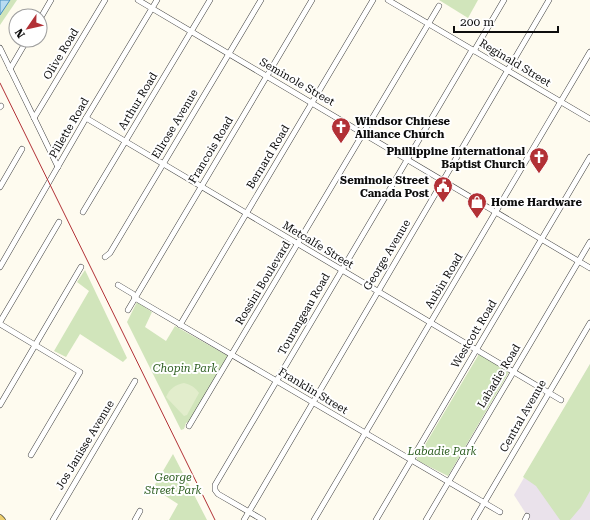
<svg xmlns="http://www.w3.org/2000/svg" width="590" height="520" viewBox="0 0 590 520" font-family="'Roboto Serif',serif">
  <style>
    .industrial { fill: #eae2eb }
    .green { fill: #d1e5bb }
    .pitch { fill: #e2edcc }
    .water { fill: #b8dbf1; stroke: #458fc2 }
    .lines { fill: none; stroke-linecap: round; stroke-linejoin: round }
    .minor-casing { stroke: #404040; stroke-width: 6 }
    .major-casing { stroke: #1e1e1e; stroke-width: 7 }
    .minor { stroke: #fff; stroke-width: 5 }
    .major { stroke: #edcf6f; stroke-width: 6 }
    .rail { stroke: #b23136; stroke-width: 1 }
    .labels { text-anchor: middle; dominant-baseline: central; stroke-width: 4; stroke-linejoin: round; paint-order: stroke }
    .street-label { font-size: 11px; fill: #0d0d0d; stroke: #fff }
    .poi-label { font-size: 11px; font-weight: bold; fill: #0d0d0d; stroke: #fff; text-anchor: start }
    .park-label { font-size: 11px; font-style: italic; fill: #2f6023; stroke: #fff }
  </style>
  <rect width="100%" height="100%" fill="#fefbef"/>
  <polygon class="industrial" points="590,364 590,520 530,520 514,495"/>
  <g class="green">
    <polygon points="0,0 17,0 0,25"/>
    <polygon points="439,0 478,0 468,18"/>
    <polygon points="85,270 127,358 123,362 80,334 66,357 54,351 89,291 77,282"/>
    <polygon points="137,302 152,312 145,327 166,341 175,326 228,356 190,421 186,423 184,429 181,430 127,322"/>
    <polygon points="479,354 509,372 448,476 416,460"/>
    <polygon points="590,364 590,491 581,507 570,520 560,520 536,486 523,477"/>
    <polygon points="173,454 207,520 169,520 178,504 153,488"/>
  </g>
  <path class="pitch" d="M184,383C191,385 195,387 199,393L187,415L184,416L166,397C170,388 175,385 184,383Z"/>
  <polygon class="water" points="0,0 10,0 0,15"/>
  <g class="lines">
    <defs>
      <g id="minor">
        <polyline points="138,0 590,268"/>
        <polyline points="388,0 590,119"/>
        <polyline points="40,19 51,0"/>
        <polyline points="0,48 58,167"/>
        <polyline points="474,51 504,0"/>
        <polyline points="10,69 27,40"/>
        <polyline points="0,107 1,106"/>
        <polyline points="34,118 105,0"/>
        <polyline points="86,118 561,400"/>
        <polyline points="0,187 22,149"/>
        <polyline points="83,212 210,0"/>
        <polyline points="105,257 110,253 261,0"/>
        <polyline points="0,267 86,118 157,0"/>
        <polyline points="118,285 133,294 135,298 500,512"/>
        <polyline points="128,310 312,0"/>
        <polyline points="0,322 59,222"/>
        <polyline points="0,324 80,372 31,455"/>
        <polyline points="180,325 373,0"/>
        <polyline points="0,405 81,267"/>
        <polyline points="189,426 439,6"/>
        <polyline points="53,520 135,381"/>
        <polyline points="135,520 140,511"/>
        <polyline points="244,520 549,0"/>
        <polyline points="263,520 218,494 215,490 215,485 472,50"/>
        <polyline points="314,520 590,52"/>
        <polyline points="376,520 590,157"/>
        <polyline points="426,520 590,242"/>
        <polyline points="474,520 590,323"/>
        <polyline points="525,520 527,516"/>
      </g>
      <polyline id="major" points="0,518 2,520"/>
    </defs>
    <use href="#minor" class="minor-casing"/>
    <use href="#major" class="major-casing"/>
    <use href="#minor" class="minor"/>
    <use href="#major" class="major"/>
    <polyline class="rail" points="0,83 215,520"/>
  </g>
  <defs>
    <symbol id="church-pin" viewBox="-11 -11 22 30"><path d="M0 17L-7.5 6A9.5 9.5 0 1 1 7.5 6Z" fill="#b23136" stroke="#fff"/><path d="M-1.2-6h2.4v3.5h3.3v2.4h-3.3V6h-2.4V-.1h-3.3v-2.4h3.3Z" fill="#fff"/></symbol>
    <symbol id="civic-pin" viewBox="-11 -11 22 30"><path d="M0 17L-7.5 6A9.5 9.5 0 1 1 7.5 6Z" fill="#b23136" stroke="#fff"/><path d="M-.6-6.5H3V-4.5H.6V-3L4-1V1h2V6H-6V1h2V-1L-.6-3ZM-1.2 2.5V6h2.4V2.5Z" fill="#fff"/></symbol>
    <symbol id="shop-pin" viewBox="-11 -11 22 30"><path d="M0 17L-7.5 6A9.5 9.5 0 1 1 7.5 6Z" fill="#b23136" stroke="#fff"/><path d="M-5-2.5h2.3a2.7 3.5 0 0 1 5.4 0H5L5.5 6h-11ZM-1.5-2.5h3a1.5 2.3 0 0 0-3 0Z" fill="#fff"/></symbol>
  </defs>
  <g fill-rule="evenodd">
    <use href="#church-pin" x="330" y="116" width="22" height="30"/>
    <use href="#church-pin" x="528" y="146" width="22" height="30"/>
    <use href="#civic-pin" x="432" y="175" width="22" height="30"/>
    <use href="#shop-pin" x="466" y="191" width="22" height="30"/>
  </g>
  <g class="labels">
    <g class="street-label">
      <text transform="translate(61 54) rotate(-59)">Olive Road</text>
      <text transform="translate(515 63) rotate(31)">Reginald Street</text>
      <text transform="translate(297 82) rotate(30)">Seminole Street</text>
      <text transform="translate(138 101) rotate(-59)">Arthur Road</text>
      <text transform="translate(175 124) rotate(-59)">Ellrose Avenue</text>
      <text transform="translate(69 128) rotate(-60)">Pillette Road</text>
      <text transform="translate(211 150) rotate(-59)">Francois Road</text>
      <text transform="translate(268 157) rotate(-59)">Bernard Road</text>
      <text transform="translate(318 245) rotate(31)">Metcalfe Street</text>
      <text transform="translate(387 255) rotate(-59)">George Avenue</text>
      <text transform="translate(444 281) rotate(-59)">Aubin Road</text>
      <text transform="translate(263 283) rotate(-59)">Rossini Boulevard</text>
      <text transform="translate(304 314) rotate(-60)">Tourangeau Road</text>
      <text transform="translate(474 334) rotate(-59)">Westcott Road</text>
      <text transform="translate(499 376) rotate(-59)">Labadie Road</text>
      <text transform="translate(313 391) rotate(31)">Franklin Street</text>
      <text transform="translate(523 416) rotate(-60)">Central Avenue</text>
      <text transform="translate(85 445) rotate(-59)">Jos Janisse Avenue</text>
    </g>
    <g class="poi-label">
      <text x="355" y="121">Windsor Chinese<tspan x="355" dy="13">Alliance Church</tspan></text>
      <text x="525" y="151" text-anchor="end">Phillippine International<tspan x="525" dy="13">Baptist Church</tspan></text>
      <text x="429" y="180" text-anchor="end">Seminole Street<tspan x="429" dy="13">Canada Post</tspan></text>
      <text x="491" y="202">Home Hardware</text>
    </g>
    <g class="park-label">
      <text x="185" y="368">Chopin Park</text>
      <text x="442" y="451">Labadie Park</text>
      <text x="173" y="477">George<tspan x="173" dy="13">Street Park</tspan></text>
    </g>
  </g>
  <g transform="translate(28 28) rotate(236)"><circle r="19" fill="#ffffff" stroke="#9e9e9e"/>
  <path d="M0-3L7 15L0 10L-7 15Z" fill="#b23136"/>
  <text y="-6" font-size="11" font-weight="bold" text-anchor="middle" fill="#0d0d0d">N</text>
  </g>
  <path d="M454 26v6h104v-6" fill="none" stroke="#0d0d0d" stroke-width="2"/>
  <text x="460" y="26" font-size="12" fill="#0d0d0d" stroke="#ffffff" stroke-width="3" paint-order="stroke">200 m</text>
</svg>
